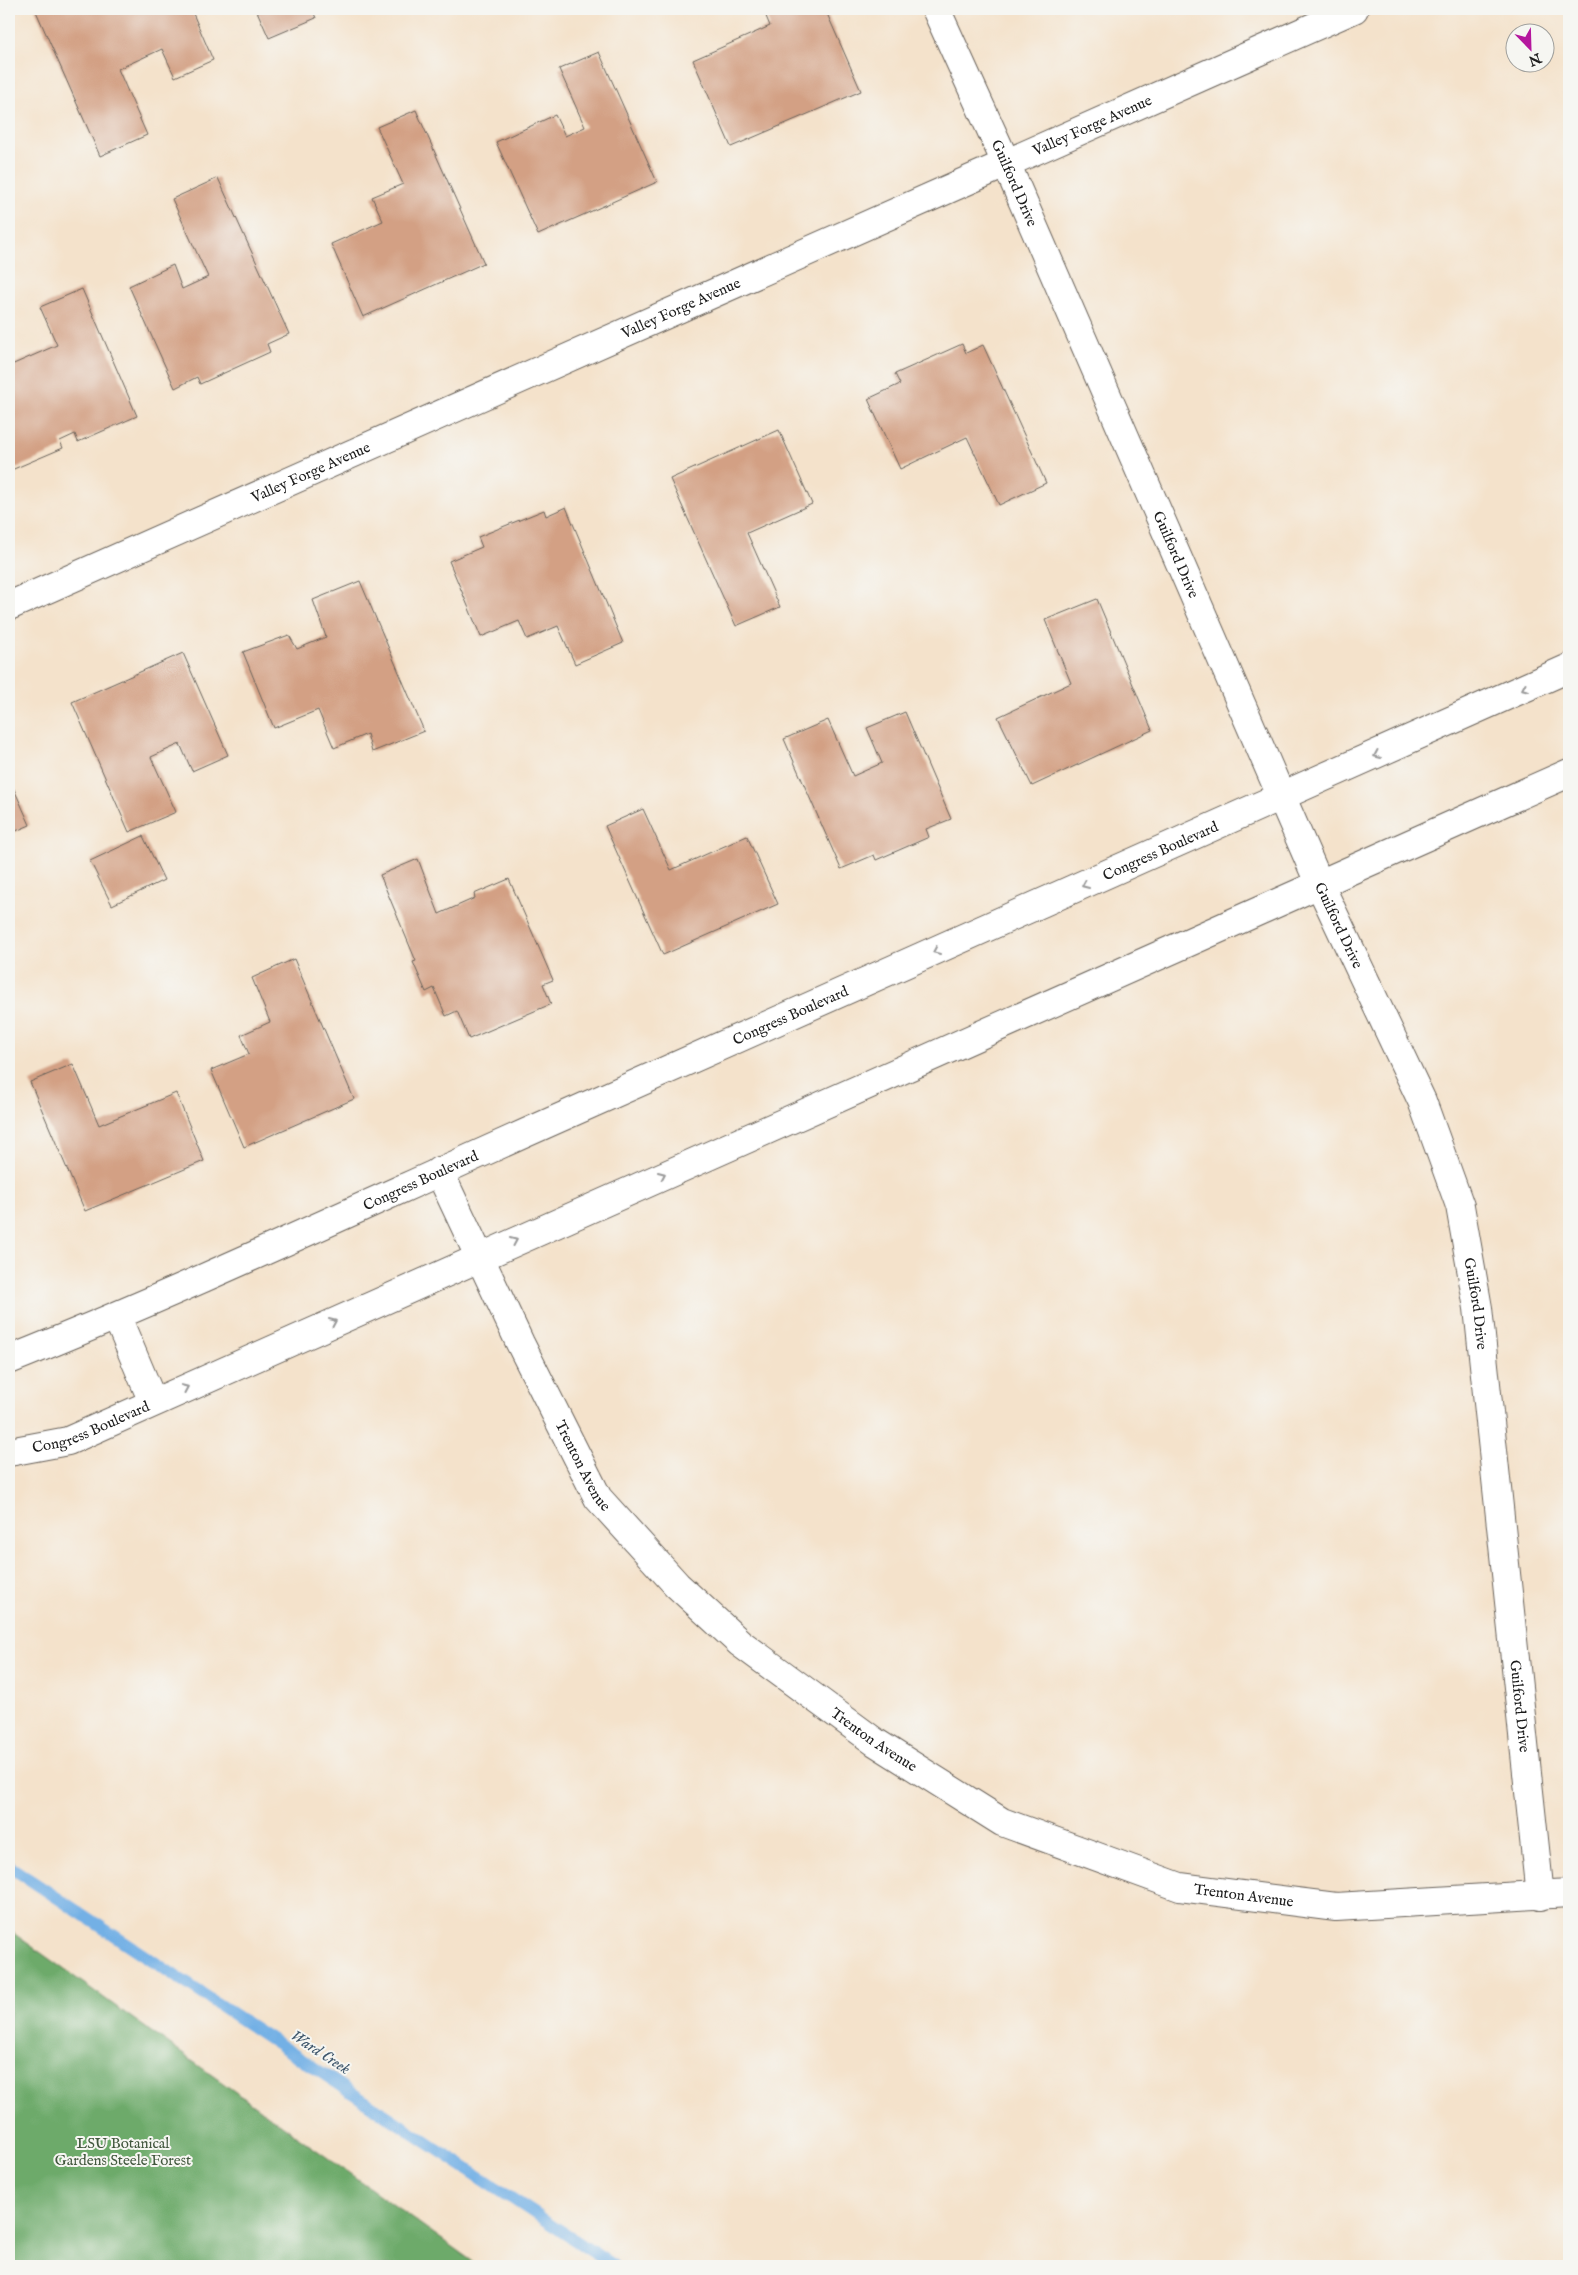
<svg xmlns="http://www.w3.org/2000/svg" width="1578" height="2275" viewBox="0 0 1578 2275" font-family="'IM FELL English',serif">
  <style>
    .forest { fill: #6daa6b; stroke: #446344 }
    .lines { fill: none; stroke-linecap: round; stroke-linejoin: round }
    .stream { stroke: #73b0e5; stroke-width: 12 }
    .building { fill: #d3a084 }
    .minor-casing { stroke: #686159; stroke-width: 30 }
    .tertiary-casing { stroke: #686159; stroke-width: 30 }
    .minor { stroke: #fff; stroke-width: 28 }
    .tertiary { stroke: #fff; stroke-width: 28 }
    .oneway { stroke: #999 }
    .labels { text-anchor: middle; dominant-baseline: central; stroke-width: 4; stroke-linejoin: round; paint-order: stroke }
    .street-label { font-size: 15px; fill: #1c1c1c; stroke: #f6f6f2 }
    .park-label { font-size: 15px; fill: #41573d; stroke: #f6f6f2 }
    .water-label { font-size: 16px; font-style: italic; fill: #3f576c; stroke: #f6f6f2 }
  </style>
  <rect width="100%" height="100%" fill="#f6f6f2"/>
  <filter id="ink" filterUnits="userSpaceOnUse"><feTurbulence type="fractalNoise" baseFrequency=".02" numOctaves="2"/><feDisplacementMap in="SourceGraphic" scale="10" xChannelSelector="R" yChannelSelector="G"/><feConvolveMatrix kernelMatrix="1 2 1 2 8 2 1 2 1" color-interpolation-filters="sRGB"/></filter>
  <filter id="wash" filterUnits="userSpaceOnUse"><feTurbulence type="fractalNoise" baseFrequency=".0096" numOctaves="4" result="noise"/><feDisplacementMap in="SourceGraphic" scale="20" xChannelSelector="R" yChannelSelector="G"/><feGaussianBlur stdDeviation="1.12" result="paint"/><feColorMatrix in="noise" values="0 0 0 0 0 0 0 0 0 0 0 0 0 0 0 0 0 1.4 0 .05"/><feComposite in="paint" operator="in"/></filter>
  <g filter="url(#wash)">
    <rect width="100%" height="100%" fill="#f4e2cb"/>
    <polygon class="forest" points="9,1930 479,2266 9,2266"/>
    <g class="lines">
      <polyline class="stream" points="9,1866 614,2266"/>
    </g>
    <g id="blocks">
      <g class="building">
        <polygon points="35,9 191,9 213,60 175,77 162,49 118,69 147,135 100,156"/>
        <polygon points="256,9 312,9 316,18 269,38"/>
        <polygon points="763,9 825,9 861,91 731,147 693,60 770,26"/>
        <polygon points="599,52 657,182 538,235 496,142 555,115 565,136 585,127 559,69"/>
        <polygon points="416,110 484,263 363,317 331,244 383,221 372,197 403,184 377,127"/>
        <polygon points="218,178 289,334 267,344 270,352 200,384 197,377 175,388 129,286 173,265 182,289 208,277 172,199"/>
        <polygon points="82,289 137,416 78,442 75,434 60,441 63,448 9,471 9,366 57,345 40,307"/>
        <polygon points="962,344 966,353 983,345 1046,483 999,505 967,437 900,469 868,399 900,384 895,374"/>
        <polygon points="779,430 812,504 747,533 780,607 736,626 670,479"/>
        <polygon points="566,507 623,643 575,664 558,626 527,639 519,621 481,637 449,561 482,547 478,537 544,510 546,516"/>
        <polygon points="360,581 424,731 372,752 367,734 334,748 318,710 274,728 243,652 289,635 297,649 326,637 313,600"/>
        <polygon points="1097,599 1152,730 1032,786 998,717 1071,683 1045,620"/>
        <polygon points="183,653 228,755 192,771 180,744 151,757 176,812 129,832 72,702"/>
        <polygon points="905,712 951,819 926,829 929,837 876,860 874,855 841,869 784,739 828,720 853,776 882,763 867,728"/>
        <polygon points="9,778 30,825 9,834"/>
        <polygon points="643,809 671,870 747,836 778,904 663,955 605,826"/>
        <polygon points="143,836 164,880 112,905 90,861"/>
        <polygon points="418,859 439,914 475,898 474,894 509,879 553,980 543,984 551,1004 469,1039 457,1011 446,1016 434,988 426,992 413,962 416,961 380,875"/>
        <polygon points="294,959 354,1099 244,1147 211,1070 249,1054 241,1035 270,1022 252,978"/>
        <polygon points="73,1064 99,1125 176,1093 204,1161 85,1211 30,1082"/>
      </g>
    </g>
  </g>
  <g filter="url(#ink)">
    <use href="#blocks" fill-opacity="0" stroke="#686159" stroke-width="1"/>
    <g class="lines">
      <defs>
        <g id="minor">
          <path id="s1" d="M936,9L1006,163L1319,883L1422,1101L1460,1206L1478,1308L1540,1896"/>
          <path id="s2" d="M9,606L1354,9"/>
          <path id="s3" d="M439,1171L520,1343L598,1498L677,1585L740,1643L875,1742L1002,1822L1180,1887L1336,1907L1569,1893"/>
        </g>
        <g id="tertiary">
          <polyline points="117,1317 153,1402"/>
          <path id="s4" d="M9,1360C197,1285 381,1197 566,1115C901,966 1236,818 1569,668"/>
          <path id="s5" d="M9,1452L68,1441L1569,773"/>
        </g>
      </defs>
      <use href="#minor" class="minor-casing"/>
      <use href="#tertiary" class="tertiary-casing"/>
      <use href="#minor" class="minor"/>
      <use href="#tertiary" class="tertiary"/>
    </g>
    <defs><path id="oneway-chevron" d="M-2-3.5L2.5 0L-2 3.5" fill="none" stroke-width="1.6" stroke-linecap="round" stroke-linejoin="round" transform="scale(1.25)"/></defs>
    <g class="oneway">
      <use href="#oneway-chevron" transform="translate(1525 688) rotate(156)"/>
      <use href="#oneway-chevron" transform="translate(1377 755) rotate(156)"/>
      <use href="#oneway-chevron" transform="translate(1085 885) rotate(156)"/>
      <use href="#oneway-chevron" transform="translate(936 951) rotate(156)"/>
      <use href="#oneway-chevron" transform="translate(662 1175) rotate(-24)"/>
      <use href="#oneway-chevron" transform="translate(514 1241) rotate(-24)"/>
      <use href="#oneway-chevron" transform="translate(333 1322) rotate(-24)"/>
      <use href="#oneway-chevron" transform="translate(185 1388) rotate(-24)"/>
    </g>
  </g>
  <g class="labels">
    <g class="street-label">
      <text stroke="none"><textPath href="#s2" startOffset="1185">Valley Forge Avenue</textPath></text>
      <text stroke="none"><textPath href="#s1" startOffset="191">Guilford Drive</textPath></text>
      <text stroke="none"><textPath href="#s2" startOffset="735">Valley Forge Avenue</textPath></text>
      <text stroke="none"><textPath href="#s2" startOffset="330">Valley Forge Avenue</textPath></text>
      <text stroke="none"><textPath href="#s1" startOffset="596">Guilford Drive</textPath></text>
      <text stroke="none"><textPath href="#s4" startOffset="1259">Congress Boulevard</textPath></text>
      <text stroke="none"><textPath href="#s1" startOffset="1001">Guilford Drive</textPath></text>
      <text stroke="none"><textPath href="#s4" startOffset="854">Congress Boulevard</textPath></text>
      <text stroke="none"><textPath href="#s4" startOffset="449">Congress Boulevard</textPath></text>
      <text stroke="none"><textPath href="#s1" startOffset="1406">Guilford Drive</textPath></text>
      <text stroke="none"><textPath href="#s5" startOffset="86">Congress Boulevard</textPath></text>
      <text stroke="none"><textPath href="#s3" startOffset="328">Trenton Avenue</textPath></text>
      <text stroke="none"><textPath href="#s1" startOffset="1811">Guilford Drive</textPath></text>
      <text stroke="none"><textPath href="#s3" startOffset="732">Trenton Avenue</textPath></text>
      <text stroke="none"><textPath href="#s3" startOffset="1138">Trenton Avenue</textPath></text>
    </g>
    <g class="park-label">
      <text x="123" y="2143">LSU Botanical<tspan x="123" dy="17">Gardens Steele Forest</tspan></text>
    </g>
    <g class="water-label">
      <text transform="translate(320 2053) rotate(33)">Ward Creek</text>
    </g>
  </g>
  <rect width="1578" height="2275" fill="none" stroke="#f6f6f2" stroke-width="30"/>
  <g transform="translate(1530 48) rotate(157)"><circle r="24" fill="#f6f6f2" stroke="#9f9f9c"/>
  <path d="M0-4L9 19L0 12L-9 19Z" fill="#b5179e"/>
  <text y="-8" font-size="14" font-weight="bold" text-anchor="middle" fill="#1c1c1c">N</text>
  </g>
</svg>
